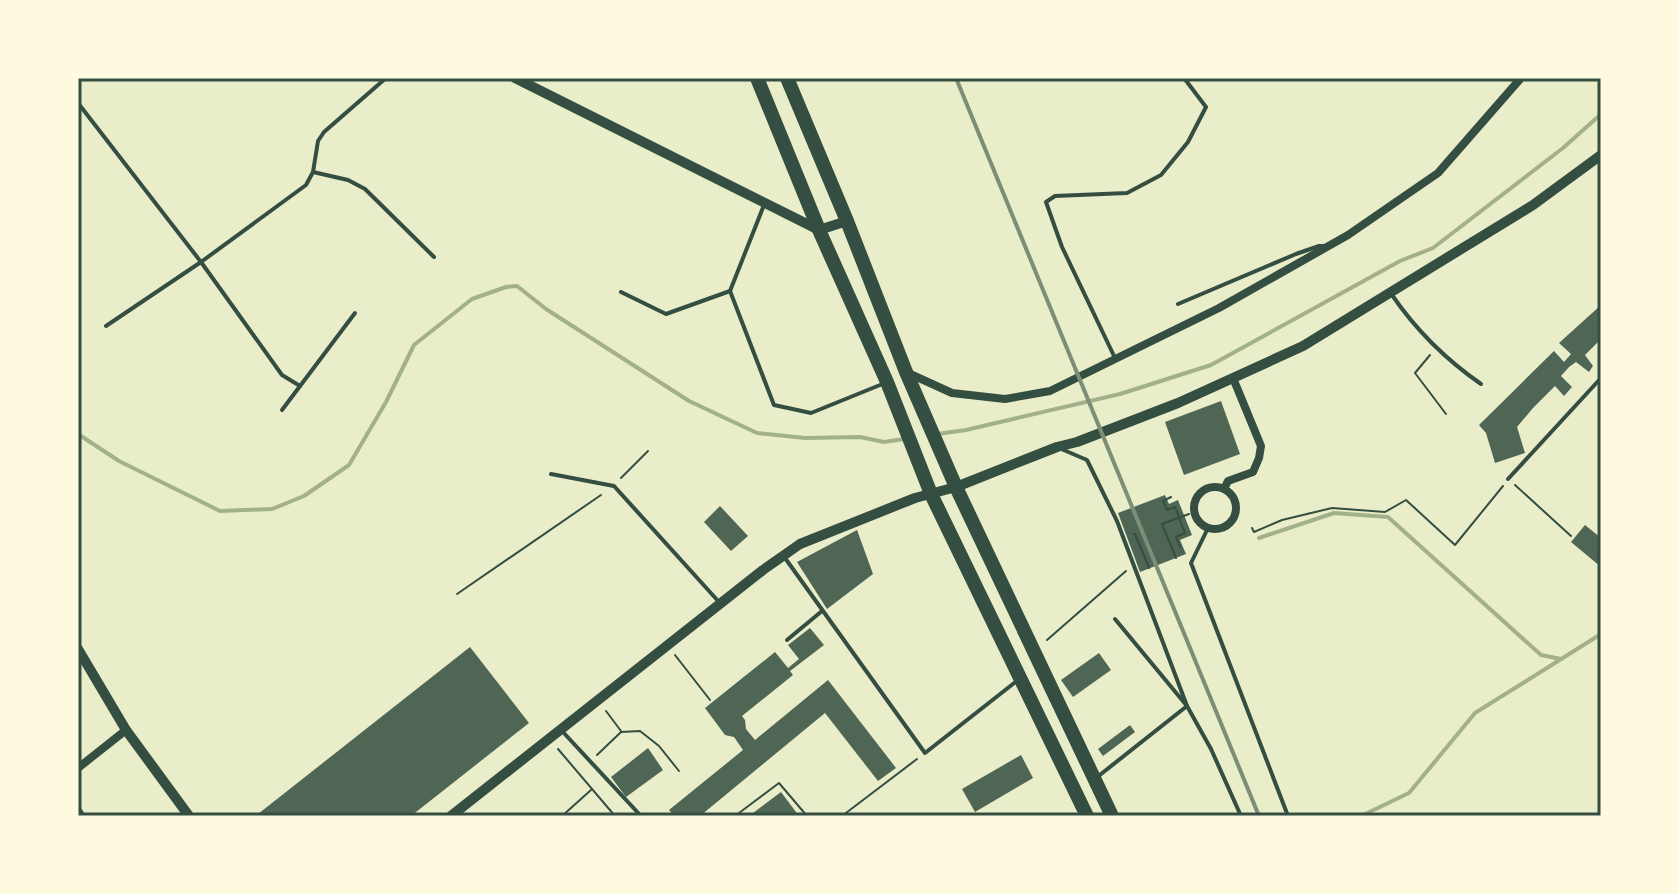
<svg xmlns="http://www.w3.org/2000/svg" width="1679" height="894" viewBox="0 0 1679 894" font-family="'Public Sans',sans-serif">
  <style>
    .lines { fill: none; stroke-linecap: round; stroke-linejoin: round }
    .stream { stroke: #a3b18a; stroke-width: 4 }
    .building { fill: #4f6655 }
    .path { stroke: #344e41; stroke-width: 2 }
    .service { stroke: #344e41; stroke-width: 4 }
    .minor { stroke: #344e41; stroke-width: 8 }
    .tertiary { stroke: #344e41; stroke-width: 10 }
    .primary { stroke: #344e41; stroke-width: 14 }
    .rail { stroke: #7c8e77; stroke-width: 4 }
    .neatline { fill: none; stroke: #344e41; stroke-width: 3 }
  </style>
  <rect width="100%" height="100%" fill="#e9edc9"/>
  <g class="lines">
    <g class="stream">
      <polyline points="78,434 119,461 220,511 272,509 304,496 349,465 386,402 414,345 472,299 506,287 517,286 546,309 689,401 757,433 805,438 860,437 884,442 904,439"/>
      <polyline points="937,434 966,430 1120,394 1211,365 1400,261 1433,248 1563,148 1601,114"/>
      <polyline points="1259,538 1334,513 1388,517 1541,655 1561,659"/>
      <polyline points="1361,816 1409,793 1475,713 1601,634"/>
    </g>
  </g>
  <g class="building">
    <polygon points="1601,305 1601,339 1585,355 1593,366 1589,372 1576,362 1569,367 1561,376 1572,387 1564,396 1555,386 1533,408 1517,427 1525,453 1495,463 1486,433 1479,425 1554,351 1564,362 1571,354 1559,343"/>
    <polygon points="1221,401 1240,454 1184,475 1165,422"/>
    <polygon points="1165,495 1169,504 1178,500 1192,535 1180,540 1186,554 1140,572 1118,513"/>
    <polygon points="720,506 748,536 731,551 704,522"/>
    <polygon points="1585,525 1601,538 1601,567 1571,542"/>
    <polygon points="857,530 873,574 827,609 797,562"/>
    <polygon points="810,628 824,645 790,671 793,675 742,716 745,720 746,729 755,740 828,680 896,768 878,781 825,713 700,816 674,816 669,810 743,750 734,737 725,735 705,708 775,652 788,668 799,659 788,645"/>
    <polygon points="470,647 529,723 411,816 259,816 258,814"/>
    <polygon points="1099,653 1111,670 1073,697 1061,680"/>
    <polygon points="1130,725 1135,732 1103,756 1098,749"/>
    <polygon points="648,748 663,770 626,797 611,777"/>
    <polygon points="1021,755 1033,778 975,812 962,789"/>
    <polygon points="781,792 799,816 749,816"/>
  </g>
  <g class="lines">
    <g class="path">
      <polyline points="1430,355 1415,373 1446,414"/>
      <polyline points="621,478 648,451"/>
      <polyline points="1515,485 1571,536"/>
      <polyline points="1171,497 1163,501 1167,510 1175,507 1185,533 1176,537 1180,547"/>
      <polyline points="1252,528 1254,532 1282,520 1332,508 1385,512 1406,500 1455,545 1503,486"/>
      <polyline points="1134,534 1135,534 1149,568"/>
      <polyline points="1176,558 1162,524 1189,514"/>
      <polyline points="457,594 601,495"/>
      <polyline points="1047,640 1126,571"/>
      <polyline points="675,655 710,700"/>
      <polyline points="606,711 621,731"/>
      <polyline points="558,749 615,816"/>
      <polyline points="597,755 621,732 640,731 659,746 679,771"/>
      <polyline points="562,816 591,790"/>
      <polyline points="735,816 779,783 807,816"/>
      <polyline points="842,816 917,759"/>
    </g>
    <g class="service">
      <polyline points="78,103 201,262 282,375 300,386"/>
      <polyline points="313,172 348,180 365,189 434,257"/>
      <polyline points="730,291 764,205"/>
      <polyline points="621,292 666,314 730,291 774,405 811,413 885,383"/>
      <path d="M1392,295C1416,330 1445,359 1481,384"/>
      <polyline points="1178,304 1296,254 1319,246 1324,246"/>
      <polyline points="106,326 201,262 306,185 313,172 318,141 324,132 386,78"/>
      <polyline points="1115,358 1062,247 1046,202 1055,196 1127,193 1161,175 1188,142 1206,107 1184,78"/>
      <polyline points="282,410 355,313"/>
      <polyline points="1059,448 1087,460 1117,521 1187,706 1211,749 1241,816"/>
      <polyline points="551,474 614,486 719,602"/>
      <polyline points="1508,479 1601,378"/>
      <polyline points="1208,528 1191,563 1288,816"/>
      <polyline points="785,558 925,753 1018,680"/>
      <polyline points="787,640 822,611"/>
      <polyline points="562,731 641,816"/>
      <polyline points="1096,778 1187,706 1115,619"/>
      <polyline points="78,807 84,816"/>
    </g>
    <g class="minor">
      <polyline points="908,373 952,393 1005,399 1050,391 1219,308 1348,235 1438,173 1521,78"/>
      <circle cx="1215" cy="508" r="21"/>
      <polyline points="1224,489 1228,481 1253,472 1259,458 1261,446 1233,378"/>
      <polyline points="78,768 126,730"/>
    </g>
    <g class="tertiary">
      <polyline points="515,78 819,230 847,221"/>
      <polyline points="78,649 126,730 189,816"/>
      <polyline points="451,816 763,570 800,544 915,498 956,487 1057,447 1077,442 1178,403 1303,346 1533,205 1601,155"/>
    </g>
    <g class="primary">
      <polyline points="757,78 819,230 887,382 931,494 1087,816"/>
      <polyline points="787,78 847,221 906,372 956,487 1112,816"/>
    </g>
    <polyline class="rail" points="956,78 1259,816"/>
  </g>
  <rect width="1679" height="894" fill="none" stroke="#fefae0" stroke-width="160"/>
  <rect x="80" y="80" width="1519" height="734" class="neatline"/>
</svg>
